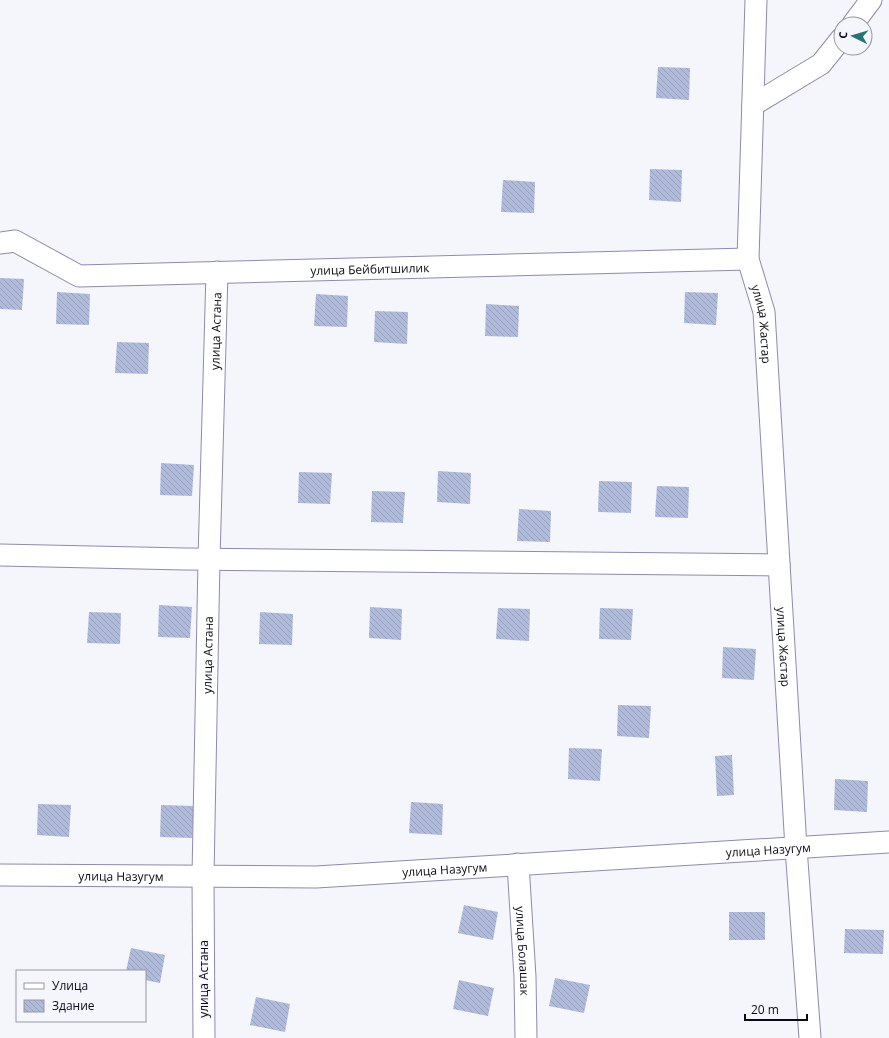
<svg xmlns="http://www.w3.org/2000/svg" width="889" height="1038" viewBox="0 0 889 1038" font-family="'Open Sans',sans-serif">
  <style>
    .building { fill: url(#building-back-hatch) }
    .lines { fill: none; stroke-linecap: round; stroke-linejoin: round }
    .minor-casing { stroke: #8e8bac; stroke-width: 23 }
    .minor { stroke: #fff; stroke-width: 21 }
    .labels { text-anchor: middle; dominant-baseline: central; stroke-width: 3; stroke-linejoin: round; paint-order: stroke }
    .street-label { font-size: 12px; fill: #0b0915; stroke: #f5f5fc }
  </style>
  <defs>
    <pattern id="building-back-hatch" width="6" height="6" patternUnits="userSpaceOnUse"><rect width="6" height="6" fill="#b0bbdc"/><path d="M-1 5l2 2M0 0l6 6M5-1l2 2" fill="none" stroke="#969fbc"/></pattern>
  </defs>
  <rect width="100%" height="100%" fill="#f5f5fc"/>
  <g class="building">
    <polygon points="658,67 690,68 689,100 656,98"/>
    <polygon points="650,169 682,170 681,202 649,200"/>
    <polygon points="503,180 535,182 534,213 501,212"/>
    <polygon points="0,278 24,279 22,310 0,309"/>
    <polygon points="57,292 90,294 89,325 56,324"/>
    <polygon points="685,292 718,293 716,325 684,323"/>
    <polygon points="316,294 348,296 347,327 314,326"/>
    <polygon points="486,304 519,306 518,337 485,336"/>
    <polygon points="375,311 408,312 407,344 374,342"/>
    <polygon points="117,342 149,343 148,374 115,373"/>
    <polygon points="161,463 194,465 192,496 160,495"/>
    <polygon points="438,471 471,473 470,504 437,502"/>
    <polygon points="299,472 332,473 330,504 298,503"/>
    <polygon points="599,481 632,482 631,513 598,512"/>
    <polygon points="657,486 689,487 688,518 655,517"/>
    <polygon points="372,491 405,492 403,523 371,522"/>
    <polygon points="519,509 551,511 550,542 517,541"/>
    <polygon points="159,605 192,607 190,638 158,637"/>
    <polygon points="370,607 402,609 401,640 369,638"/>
    <polygon points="498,608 530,609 529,641 496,639"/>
    <polygon points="600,608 633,609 631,640 599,639"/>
    <polygon points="89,612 121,613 120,644 87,643"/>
    <polygon points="260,612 293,614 292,645 259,644"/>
    <polygon points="723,647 756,649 754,680 722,678"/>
    <polygon points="618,705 651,706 649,738 617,736"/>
    <polygon points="569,748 602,749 600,781 568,779"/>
    <polygon points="732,755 734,795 717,796 715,756"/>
    <polygon points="835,779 868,781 867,812 834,810"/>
    <polygon points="411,802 443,804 442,835 409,833"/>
    <polygon points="38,804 71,805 69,837 37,835"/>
    <polygon points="161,805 194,806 192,838 160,837"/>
    <polygon points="464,905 498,912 493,940 458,933"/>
    <rect x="729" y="912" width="36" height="28"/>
    <polygon points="845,929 884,930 883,954 844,953"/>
    <polygon points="131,948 165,955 160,983 145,980 145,971 126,971"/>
    <polygon points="555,978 590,985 584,1013 549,1006"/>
    <polygon points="459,980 494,988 488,1016 453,1009"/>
    <polygon points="256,997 290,1004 285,1032 250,1025"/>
  </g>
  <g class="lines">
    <defs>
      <g id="minor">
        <path id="s1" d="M756,0L748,259L764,312L796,848L810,1038"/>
        <polyline points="853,24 871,0"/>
        <polyline points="753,105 821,64 841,39"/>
        <path id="s2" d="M0,243L15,241L79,276L748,259"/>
        <polyline points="0,555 185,559 779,565"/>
        <path id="s3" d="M518,864L525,977L526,1038"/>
        <path id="s4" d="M0,875L316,877L889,842"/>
        <path id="s5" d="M204,1038L203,876L209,559L217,272"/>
      </g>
    </defs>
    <use href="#minor" class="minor-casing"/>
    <use href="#minor" class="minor"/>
  </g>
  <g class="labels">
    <g class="street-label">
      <text stroke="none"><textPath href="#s2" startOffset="379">улица Бейбитшилик</textPath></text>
      <text stroke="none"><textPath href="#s1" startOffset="326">улица Жастар</textPath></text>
      <text stroke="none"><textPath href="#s5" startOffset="707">улица Астана</textPath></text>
      <text stroke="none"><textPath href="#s1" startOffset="650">улица Жастар</textPath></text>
      <text stroke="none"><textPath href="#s5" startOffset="383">улица Астана</textPath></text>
      <text stroke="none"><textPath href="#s4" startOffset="769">улица Назугум</textPath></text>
      <text stroke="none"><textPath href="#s4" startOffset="445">улица Назугум</textPath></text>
      <text stroke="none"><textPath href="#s4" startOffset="121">улица Назугум</textPath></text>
      <text stroke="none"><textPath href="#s3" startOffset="87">улица Болашак</textPath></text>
      <text transform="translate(203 979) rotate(-90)">улица Астана</text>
    </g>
  </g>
  <rect x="16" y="970" width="130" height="52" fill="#f5f5fc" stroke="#9797a0"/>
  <rect x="24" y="983" width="20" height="6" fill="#ffffff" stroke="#9797a0"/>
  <text x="52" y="990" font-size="12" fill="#0b0915">Улица</text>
  <rect x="24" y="1000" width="20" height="12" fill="url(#building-back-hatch)" stroke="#9797a0"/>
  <text x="52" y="1010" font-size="12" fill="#0b0915">Здание</text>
  <g transform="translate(853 36) rotate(275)"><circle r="19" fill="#f5f5fc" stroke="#9797a0"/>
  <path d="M0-3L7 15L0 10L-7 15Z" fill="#297375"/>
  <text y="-6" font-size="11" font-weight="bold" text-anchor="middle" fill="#0b0915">С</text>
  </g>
  <path d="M745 1014v6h62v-6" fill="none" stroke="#0b0915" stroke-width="2"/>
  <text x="751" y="1014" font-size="12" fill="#0b0915" stroke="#f5f5fc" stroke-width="3" paint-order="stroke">20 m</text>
</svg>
